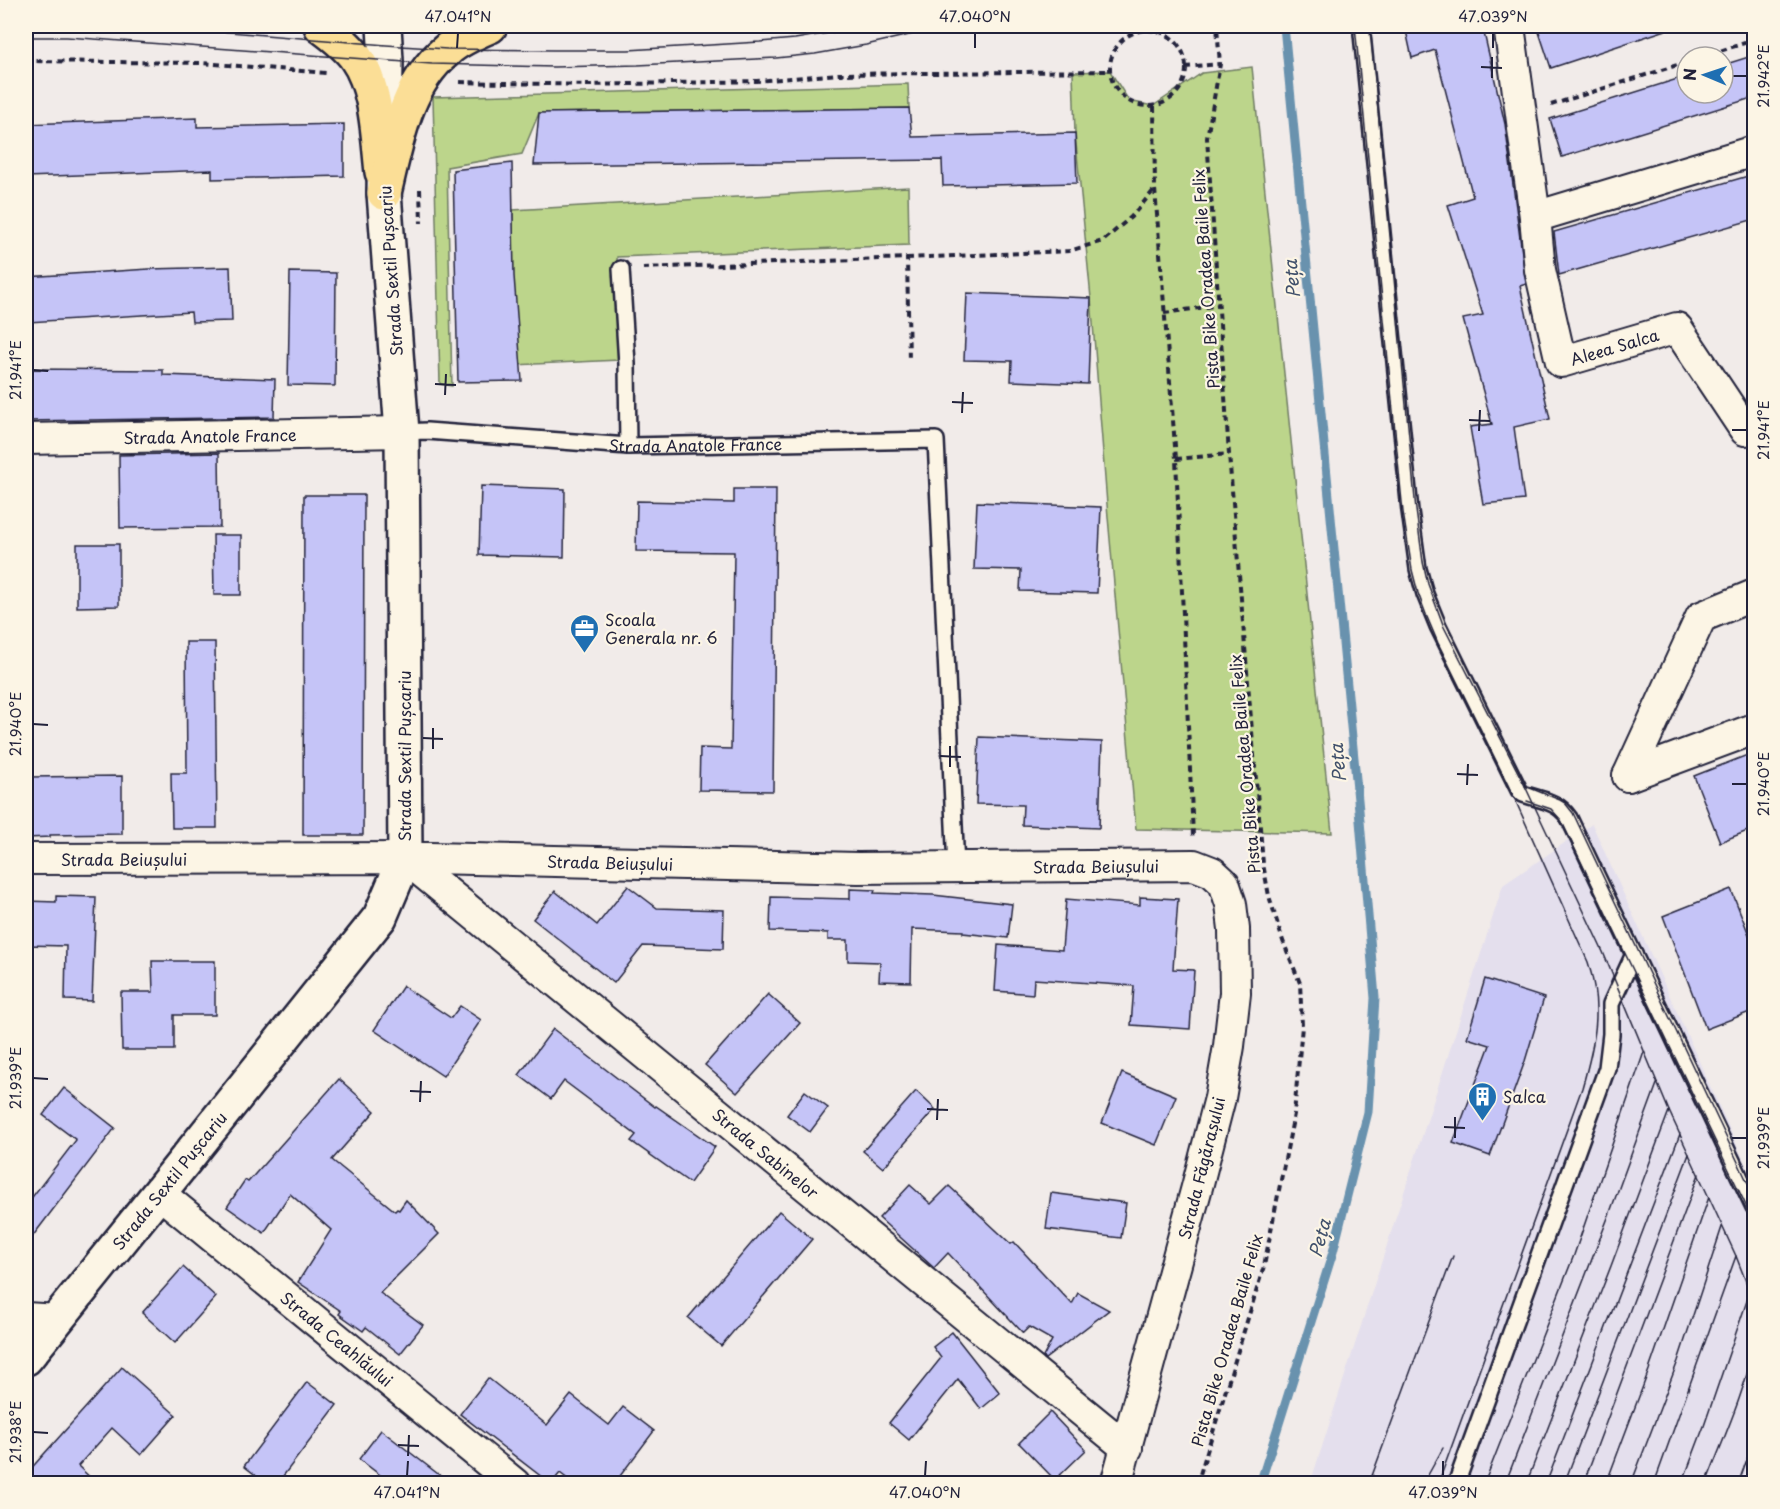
<svg xmlns="http://www.w3.org/2000/svg" width="1780" height="1509" viewBox="0 0 1780 1509" font-family="'Playpen Sans',sans-serif">
  <style>
    .built { fill: #e4dfed }
    .green { fill: #bcd58b; stroke: #6f7c63; stroke-width: 1.5 }
    .lines { fill: none; stroke-linecap: round; stroke-linejoin: round }
    .stream { stroke: #6992ae; stroke-width: 9 }
    .building { fill: #c5c4f7; stroke: #22223b; stroke-width: 1.5 }
    .lane-casing { stroke: #22223b; stroke-width: 20 }
    .street-casing { stroke: #22223b; stroke-width: 34 }
    .secondary-casing { stroke: #22223b; stroke-width: 38 }
    .primary-casing { stroke: #22223b; stroke-width: 38 }
    .path { stroke: #22223b; stroke-width: 4; stroke-dasharray: 6 4.5; stroke-linecap: butt }
    .lane { stroke: #fcf5e5; stroke-width: 15 }
    .street { stroke: #fcf5e5; stroke-width: 30 }
    .secondary { stroke: #fcf5e5; stroke-width: 33 }
    .primary { stroke: #fbde96; stroke-width: 33 }
    .tram { stroke: #22223b; stroke-width: 1.5 }
    .ticks { fill: none; stroke: #22223b; stroke-width: 2 }
    .labels { text-anchor: middle; dominant-baseline: central; stroke-width: 4.5; stroke-linejoin: round; paint-order: stroke }
    .street-label { font-size: 16px; fill: #22223b; stroke: #fcf5e5 }
    .poi-label { font-size: 16px; fill: #22223b; stroke: #fcf5e5; text-anchor: start }
    .water-label { font-size: 18px; font-style: italic; fill: #40506b; stroke: #fcf5e5 }
    .neatline { fill: none; stroke: #22223b; stroke-width: 2 }
    .ticks-label { font-size: 15px; text-anchor: middle; fill: #22223b }
  </style>
  <rect width="100%" height="100%" fill="#f1ebe9"/>
  <filter id="ink" filterUnits="userSpaceOnUse"><feTurbulence type="fractalNoise" baseFrequency=".0167" numOctaves="2"/><feDisplacementMap in="SourceGraphic" scale="12" xChannelSelector="R" yChannelSelector="G"/><feConvolveMatrix kernelMatrix="1 2 1 2 8 2 1 2 1" color-interpolation-filters="sRGB"/></filter>
  <g filter="url(#ink)">
    <polygon class="built" points="1592,824 1754,1183 1754,1483 1310,1484 1503,885"/>
    <g class="green">
      <polygon points="1252,67 1332,833 1136,829 1108,517 1091,298 1075,133 1073,72 1110,71 1129,101 1153,106 1202,73"/>
      <polygon points="908,84 909,108 539,113 522,154 447,167 452,386 440,384 433,97"/>
      <polygon points="908,187 909,245 617,257 619,360 514,365 513,210"/>
    </g>
    <g class="lines">
      <polyline class="stream" points="1260,1484 1333,1252 1368,1112 1375,998 1360,821 1284,26"/>
    </g>
    <g class="building">
      <polygon points="1405,26 1492,26 1492,30 1484,33 1505,124 1526,284 1520,286 1550,419 1514,427 1524,500 1483,504 1470,427 1492,424 1463,319 1483,315 1448,205 1473,197 1435,50 1412,58"/>
      <polygon points="1537,26 1665,26 1666,30 1551,68"/>
      <polygon points="1755,55 1755,97 1562,157 1550,119 1687,76 1687,93 1723,93 1723,65"/>
      <polygon points="909,108 912,137 1075,133 1077,183 943,186 942,160 534,165 539,113"/>
      <polygon points="197,118 197,127 344,124 344,176 212,179 212,170 26,177 26,124"/>
      <polygon points="512,163 514,276 522,381 458,382 453,170"/>
      <polygon points="1755,174 1755,219 1559,275 1554,232"/>
      <polygon points="230,267 232,321 192,322 191,312 28,322 26,277 149,269"/>
      <polygon points="290,272 336,273 335,386 288,385"/>
      <polygon points="967,293 1091,298 1088,384 1011,381 1012,361 964,360"/>
      <polygon points="26,369 163,370 163,375 275,379 274,417 26,421"/>
      <polygon points="219,453 220,527 120,528 119,455"/>
      <polygon points="481,486 565,489 564,557 479,555"/>
      <polygon points="734,489 776,489 773,791 699,790 700,748 731,749 734,552 636,551 637,501 734,503"/>
      <polygon points="304,495 364,495 363,835 303,835"/>
      <polygon points="977,502 1101,507 1097,593 1020,591 1021,570 974,569"/>
      <polygon points="213,535 241,535 241,595 214,595"/>
      <polygon points="77,544 119,544 119,606 77,607"/>
      <polygon points="186,642 215,642 217,828 172,828 171,773 187,773"/>
      <polygon points="979,737 1102,742 1099,828 1022,825 1023,805 976,804"/>
      <polygon points="1755,752 1755,828 1720,842 1694,776"/>
      <polygon points="122,776 122,834 50,835 50,837 26,838 26,777"/>
      <polygon points="628,886 657,908 724,910 723,949 643,946 614,983 533,919 555,891 597,925"/>
      <polygon points="850,889 875,890 874,893 933,895 1012,904 1008,938 963,933 963,931 912,929 911,982 879,981 880,962 848,961 848,940 828,940 828,933 770,931 771,897 850,899"/>
      <polygon points="1731,889 1755,950 1755,1010 1706,1029 1663,916"/>
      <polygon points="56,896 96,897 92,1001 65,1000 66,946 26,945 26,901 56,902"/>
      <polygon points="1140,897 1178,899 1173,969 1194,970 1190,1029 1131,1025 1134,986 1034,979 1033,994 995,991 998,945 1062,950 1066,899 1140,905"/>
      <polygon points="152,961 215,961 215,1015 174,1015 174,1050 122,1050 121,992 153,992"/>
      <polygon points="1485,979 1544,998 1525,1061 1490,1156 1453,1143 1490,1045 1467,1038"/>
      <polygon points="403,986 451,1018 460,1006 481,1020 443,1076 374,1030"/>
      <polygon points="768,994 800,1023 737,1093 705,1065"/>
      <polygon points="553,1029 655,1107 656,1106 715,1147 690,1183 631,1141 636,1135 564,1081 551,1099 519,1075"/>
      <polygon points="1122,1073 1176,1096 1156,1145 1102,1123"/>
      <polygon points="339,1079 375,1111 332,1160 395,1211 397,1209 399,1210 406,1200 439,1234 380,1293 423,1325 400,1354 366,1327 363,1331 339,1314 341,1311 298,1282 331,1230 290,1194 264,1233 227,1207 245,1180 248,1182"/>
      <polygon points="64,1088 115,1128 26,1245 26,1205 76,1140 43,1115"/>
      <polygon points="805,1091 828,1108 810,1132 787,1115"/>
      <polygon points="916,1091 935,1109 883,1168 863,1151"/>
      <polygon points="910,1185 931,1204 949,1186 1011,1244 1014,1242 1072,1304 1078,1293 1109,1310 1045,1359 1043,1357 1052,1340 1029,1327 1023,1333 948,1253 934,1268 879,1218"/>
      <polygon points="1051,1193 1126,1203 1121,1238 1046,1229"/>
      <polygon points="779,1211 812,1239 721,1346 688,1318"/>
      <polygon points="183,1267 216,1297 175,1343 142,1313"/>
      <polygon points="952,1332 1000,1393 981,1409 958,1379 909,1440 889,1423 941,1358 933,1347"/>
      <polygon points="122,1367 176,1415 141,1455 112,1428 78,1466 97,1484 39,1484 27,1473"/>
      <polygon points="488,1378 547,1425 571,1395 609,1425 623,1407 654,1431 614,1484 574,1484 560,1473 551,1484 460,1414"/>
      <polygon points="307,1382 337,1405 277,1484 267,1484 244,1466"/>
      <polygon points="1050,1412 1086,1450 1055,1480 1019,1443"/>
      <polygon points="381,1430 451,1484 392,1484 359,1459"/>
    </g>
    <g class="lines">
      <defs>
        <g id="lane">
          <path d="M1362,34L1410,511L1418,569L1425,594L1438,626L1519,790L1523,794C1541,800 1558,801 1569,818L1754,1207"/>
          <polyline points="621,269 627,364 628,446"/>
          <path id="s1" d="M402,432L427,431L628,446L936,440L956,868"/>
          <polyline points="1456,1484 1607,1068 1611,1034 1611,1004 1634,954"/>
        </g>
        <g id="street">
          <path id="s2" d="M1509,26L1535,217L1540,270L1561,362L1677,328L1745,430L1754,420"/>
          <polyline points="1535,217 1754,151"/>
          <path id="s3" d="M26,439L402,432"/>
          <polyline points="1628,776 1701,617 1754,595"/>
          <polyline points="1628,776 1754,729"/>
          <path id="s4" d="M405,858L1127,1448"/>
          <path id="s5" d="M26,859L430,858L858,868L1194,865L1212,872L1224,883L1231,904L1234,929L1235,993L1229,1046L1220,1098L1197,1187L1116,1484"/>
          <path id="s6" d="M159,1193L515,1484"/>
          <polyline points="26,1318 57,1320"/>
        </g>
        <g id="secondary">
          <path id="s7" d="M26,1358L159,1193L380,917L405,858L402,432L384,193L386,61L384,26"/>
        </g>
        <g id="primary">
          <path d="M321,26C333,35 347,45 356,58C377,87 378,138 382,172"/>
          <path d="M384,193C396,144 405,85 446,51C457,40 476,32 490,26"/>
        </g>
      </defs>
      <use href="#lane" class="lane-casing"/>
      <use href="#street" class="street-casing"/>
      <use href="#secondary" class="secondary-casing"/>
      <use href="#primary" class="primary-casing"/>
      <g class="path">
        <circle cx="1148" cy="68" r="38"/>
        <polyline points="1701,57 1754,40"/>
        <polyline points="26,61 202,63 327,73"/>
        <polyline points="1185,67 1220,64"/>
        <polyline points="460,82 589,85 757,81 839,74 1110,71"/>
        <polyline points="1551,105 1687,62"/>
        <polyline points="1154,106 1155,189 1176,459 1193,836"/>
        <polyline points="420,189 421,223"/>
        <polyline points="907,258 1069,251 1103,241 1131,217 1155,189"/>
        <polyline points="643,268 907,258 909,361"/>
        <polyline points="1164,313 1220,305"/>
        <polyline points="1176,459 1229,454"/>
        <polyline points="1197,1484 1264,1266 1294,1114 1302,1026 1300,983 1283,941 1269,896 1263,864 1229,454 1207,138 1220,64 1217,26"/>
      </g>
      <use href="#lane" class="lane"/>
      <use href="#street" class="street"/>
      <use href="#secondary" class="secondary"/>
      <use href="#primary" class="primary"/>
      <g class="tram">
        <polyline points="158,26 386,45 447,49 554,50 628,50 760,42 795,39 869,26"/>
        <path d="M1355,26L1403,512L1412,570L1418,593L1427,617L1438,643L1512,793L1588,962C1603,1008 1595,1043 1582,1088L1438,1484"/>
        <polyline points="1370,26 1416,510 1423,562 1428,584 1444,627 1525,786 1603,952 1669,1111 1736,1256 1750,1292 1754,1313"/>
        <polyline points="26,37 67,37 432,64 554,67 638,65 776,58 815,54 866,45 948,26"/>
        <polyline points="1525,786 1560,800 1565,803 1573,813 1754,1196"/>
        <polyline points="1527,801 1551,809 1561,820 1754,1222"/>
        <polyline points="1369,1484 1453,1256"/>
        <polyline points="1423,1484 1443,1448"/>
        <polyline points="1484,1484 1574,1255 1644,1052"/>
        <polyline points="1505,1484 1609,1215 1657,1084"/>
        <polyline points="1526,1484 1611,1266 1669,1111"/>
        <polyline points="1546,1484 1680,1134"/>
        <polyline points="1564,1484 1689,1154"/>
        <polyline points="1583,1484 1699,1174"/>
        <polyline points="1606,1484 1649,1370 1709,1197"/>
        <polyline points="1631,1484 1678,1361 1722,1227"/>
        <polyline points="1654,1484 1736,1256"/>
        <polyline points="1682,1484 1704,1426 1750,1292"/>
        <path d="M1706,1484C1723,1439 1744,1394 1754,1347"/>
        <polyline points="1738,1484 1754,1440"/>
        <polyline points="1752,1484 1754,1478"/>
      </g>
    </g>
  </g>
  <path class="ticks" d="M457,48L458,33M975,48V33M1493,48V33M1481,67L1502,68M1732,76H1747M1492,78V57M33,370L48,371M435,384L456,385M445,395L446,374M952,402L973,403M962,413L963,392M1469,420L1490,421M1732,430H1747M1479,431L1480,410M33,724L48,725M423,738L443,739M433,749V728M940,756L961,757M950,767V746M1457,774L1478,775M1732,784H1747M1467,785L1468,764M33,1078L48,1079M410,1091L431,1092M420,1102L421,1081M927,1109L948,1110M937,1120L938,1099M1444,1127L1465,1128M1455,1138V1117M1732,1138H1747M33,1432L48,1433M398,1445L419,1446M408,1456L409,1435M407,1476L408,1461M925,1476L926,1461M1443,1476V1461"/>
  <defs>
    <symbol id="office-pin" viewBox="-11 -11 22 30"><path d="M0 17L-7.5 6A9.5 9.5 0 1 1 7.5 6Z" fill="#1f6fb2" stroke="#fcf5e5"/><path d="M-6-3h4V-5.5h4V-3h4V5H-6ZM-1-4.5V-3h2v-1.5ZM-6 0V1H6V0Z" fill="#fff"/></symbol>
    <symbol id="building-pin" viewBox="-11 -11 22 30"><path d="M0 17L-7.5 6A9.5 9.5 0 1 1 7.5 6Z" fill="#1f6fb2" stroke="#fcf5e5"/><path d="M-4-6H4V6H1V3H-1V6H-4ZM-2.5-4.3h1.7v1.8h-1.7ZM.8-4.3h1.7v1.8H.8ZM-2.5-1h1.7V.8h-1.7ZM.8-1h1.7V.8H.8Z" fill="#fff"/></symbol>
  </defs>
  <g fill-rule="evenodd">
    <use href="#office-pin" x="568" y="612" width="33" height="45"/>
    <use href="#building-pin" x="1466" y="1080" width="33" height="45"/>
  </g>
  <g class="labels">
    <g class="street-label">
      <text transform="translate(390 271) rotate(-94)">Strada Sextil Pușcariu</text>
      <text transform="translate(1205 279) rotate(-94)">Pista Bike Oradea Baile Felix</text>
      <text stroke="none"><textPath href="#s2" startOffset="396">Aleea Salca</textPath></text>
      <text stroke="none"><textPath href="#s3" startOffset="184">Strada Anatole France</textPath></text>
      <text stroke="none"><textPath href="#s1" startOffset="294">Strada Anatole France</textPath></text>
      <text transform="translate(404 756) rotate(-90)">Strada Sextil Pușcariu</text>
      <text transform="translate(1244 764) rotate(-95)">Pista Bike Oradea Baile Felix</text>
      <text stroke="none"><textPath href="#s5" startOffset="98">Strada Beiușului</textPath></text>
      <text stroke="none"><textPath href="#s5" startOffset="584">Strada Beiușului</textPath></text>
      <text stroke="none"><textPath href="#s5" startOffset="1070">Strada Beiușului</textPath></text>
      <text stroke="none"><textPath href="#s4" startOffset="466">Strada Sabinelor</textPath></text>
      <text transform="translate(1201 1168) rotate(-76)">Strada Făgărașului</text>
      <text stroke="none"><textPath href="#s7" startOffset="228">Strada Sextil Pușcariu</textPath></text>
      <text stroke="none"><textPath href="#s6" startOffset="230">Strada Ceahlăului</textPath></text>
      <text transform="translate(1226 1340) rotate(-74)">Pista Bike Oradea Baile Felix</text>
    </g>
    <g class="poi-label">
      <text x="605" y="619">Scoala<tspan x="605" dy="18">Generala nr. 6</tspan></text>
      <text x="1503" y="1096">Salca</text>
    </g>
    <g class="water-label">
      <text transform="translate(1291 279) rotate(-95)">Peța</text>
      <text transform="translate(1337 763) rotate(-95)">Peța</text>
      <text transform="translate(1319 1238) rotate(-75)">Peța</text>
    </g>
  </g>
  <rect width="1780" height="1509" fill="none" stroke="#fcf5e5" stroke-width="66"/>
  <g transform="translate(1705 75) rotate(272)"><circle r="28" fill="#fcf5e5" stroke="#a5a1a1" stroke-width="1.5"/>
  <path d="M0-4.5L10 22L0 15L-10 22Z" fill="#1f6fb2"/>
  <text y="-9" font-size="16" font-weight="bold" text-anchor="middle" fill="#22223b">N</text>
  </g>
  <rect x="33" y="33" width="1714" height="1443" class="neatline"/>
  <g class="ticks-label">
    <text x="458" y="22">47.041°N</text>
    <text x="975" y="22">47.040°N</text>
    <text x="1493" y="22">47.039°N</text>
    <text transform="translate(1764 76) rotate(-90)" y="5">21.942°E</text>
    <text transform="translate(16 370) rotate(-90)" y="5">21.941°E</text>
    <text transform="translate(1764 430) rotate(-90)" y="5">21.941°E</text>
    <text transform="translate(16 724) rotate(-90)" y="5">21.940°E</text>
    <text transform="translate(1764 784) rotate(-90)" y="5">21.940°E</text>
    <text transform="translate(16 1078) rotate(-90)" y="5">21.939°E</text>
    <text transform="translate(1764 1138) rotate(-90)" y="5">21.939°E</text>
    <text transform="translate(16 1432) rotate(-90)" y="5">21.938°E</text>
    <text x="407" y="1498">47.041°N</text>
    <text x="925" y="1498">47.040°N</text>
    <text x="1443" y="1498">47.039°N</text>
  </g>
</svg>
